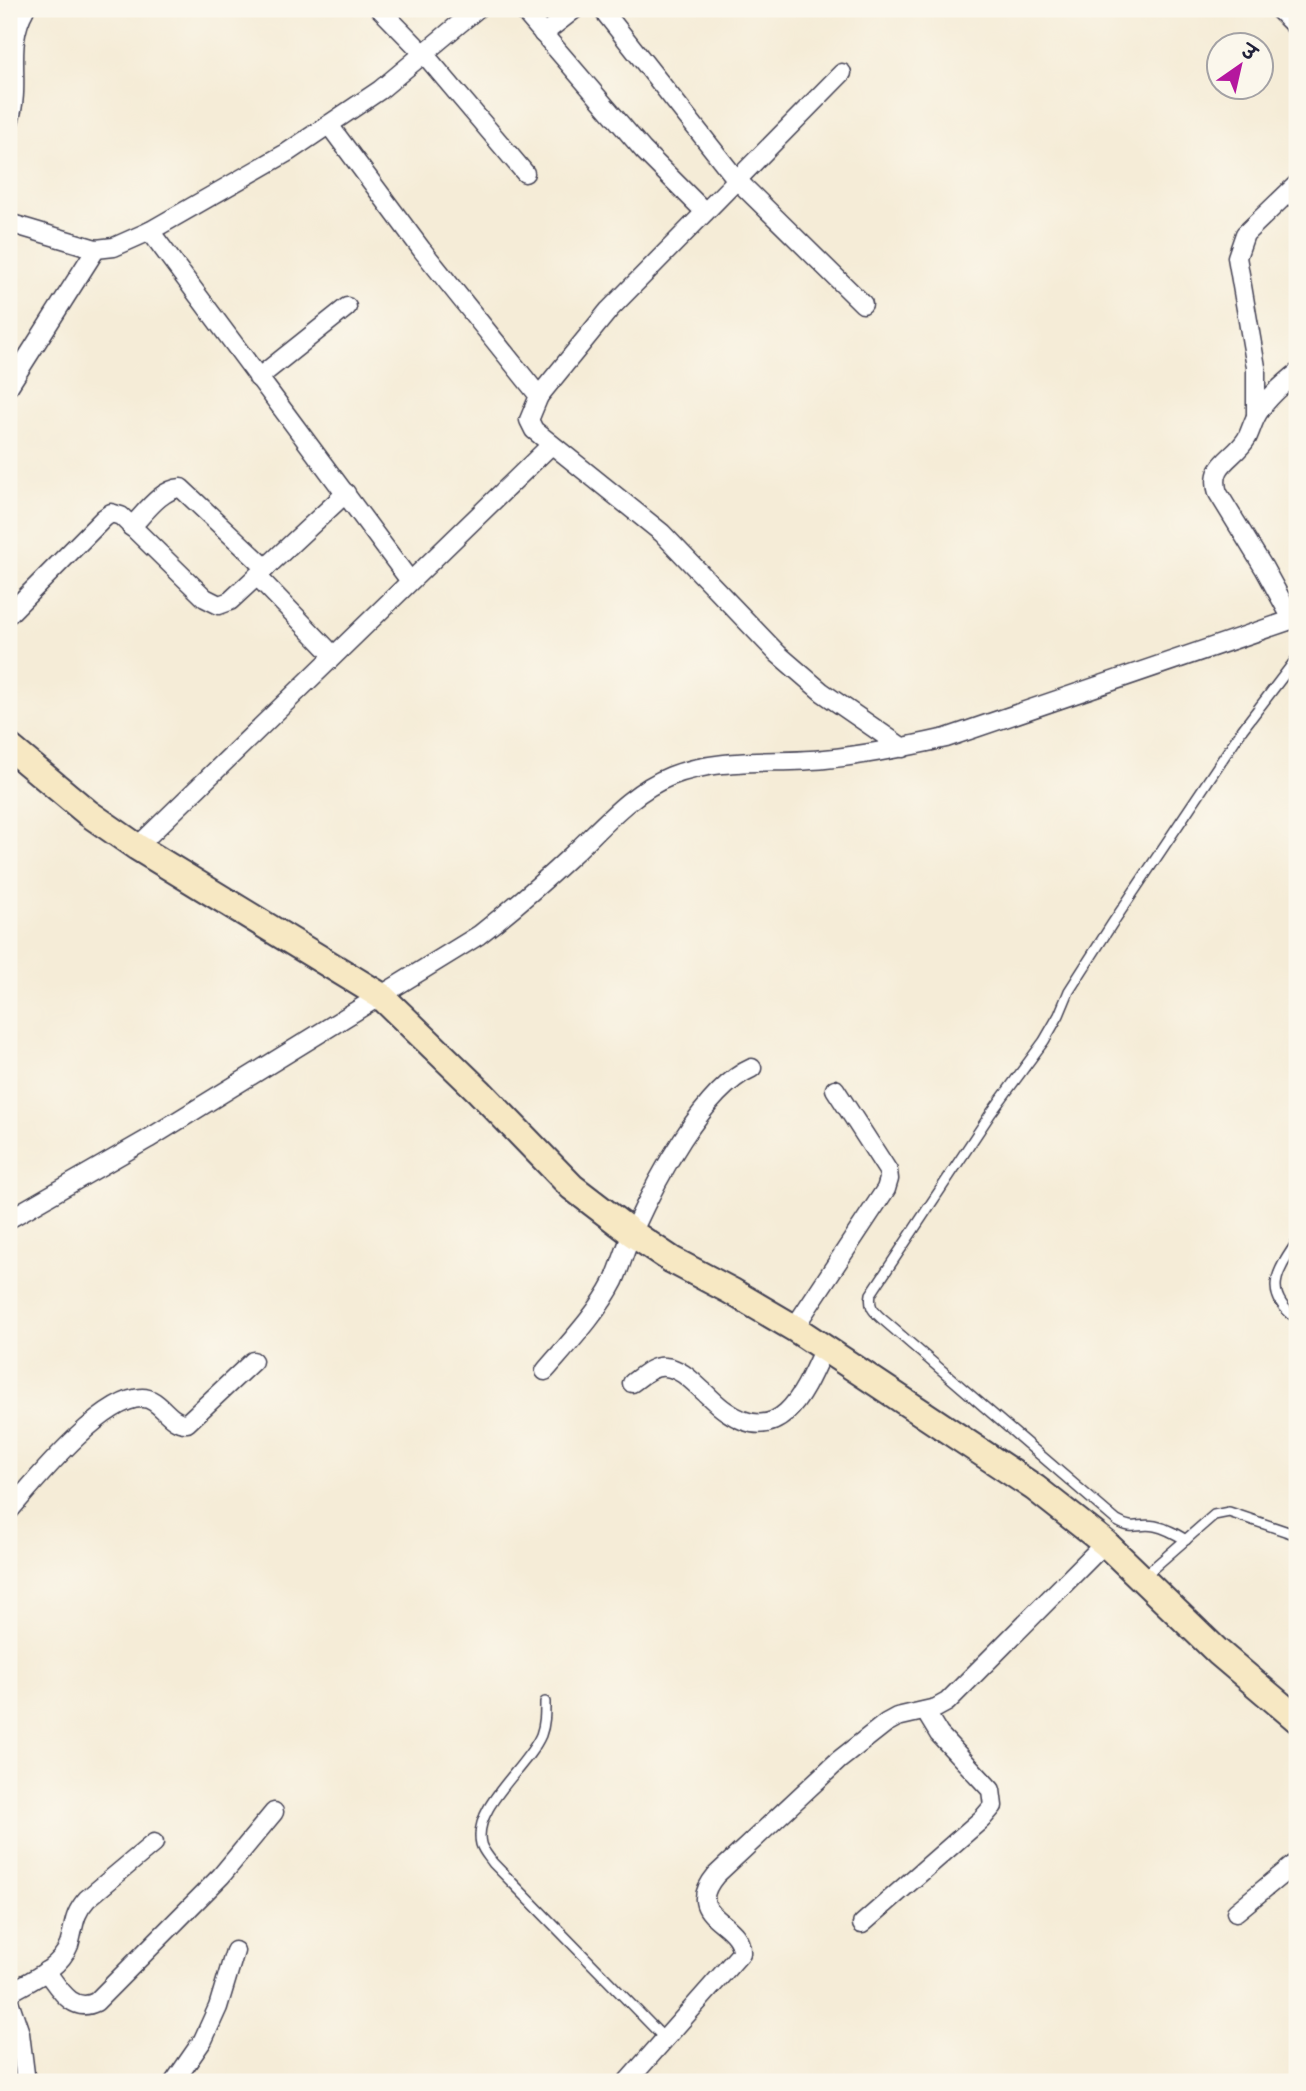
<svg xmlns="http://www.w3.org/2000/svg" width="1306" height="2091" viewBox="0 0 1306 2091" font-family="Delius,'Playpen Sans Deva',sans-serif">
  <style>
    .lines { fill: none; stroke-linecap: round; stroke-linejoin: round }
    .lane-casing { stroke: #424052; stroke-width: 12 }
    .street-casing { stroke: #424052; stroke-width: 21 }
    .secondary-casing { stroke: #424052; stroke-width: 30 }
    .lane { stroke: #fff; stroke-width: 9 }
    .street { stroke: #fff; stroke-width: 18 }
    .secondary { stroke: #f7e8c3; stroke-width: 26 }
  </style>
  <rect width="100%" height="100%" fill="#fbf7ec"/>
  <filter id="ink" filterUnits="userSpaceOnUse"><feTurbulence type="fractalNoise" baseFrequency=".0143" numOctaves="2"/><feDisplacementMap in="SourceGraphic" scale="14" xChannelSelector="R" yChannelSelector="G"/><feConvolveMatrix kernelMatrix="1 2 1 2 8 2 1 2 1" color-interpolation-filters="sRGB"/></filter>
  <filter id="wash" filterUnits="userSpaceOnUse"><feTurbulence type="fractalNoise" baseFrequency=".00686" numOctaves="4" result="noise"/><feDisplacementMap in="SourceGraphic" scale="28" xChannelSelector="R" yChannelSelector="G"/><feGaussianBlur stdDeviation="1.57" result="paint"/><feColorMatrix in="noise" values="0 0 0 0 0 0 0 0 0 0 0 0 0 0 0 0 0 1.4 0 .05"/><feComposite in="paint" operator="in"/></filter>
  <g filter="url(#wash)">
    <rect width="100%" height="100%" fill="#f5ecd7"/>
  </g>
  <g filter="url(#ink)">
    <g class="lines">
      <defs>
        <g id="lane">
          <path d="M1297,1242C1277,1272 1262,1293 1297,1319"/>
          <path d="M1186,1540C1176,1534 1166,1528 1155,1526C1138,1523 1134,1531 1117,1521L881,1318C872,1310 869,1306 871,1294L991,1113L1044,1041L1059,1015L1069,991L1112,924L1242,730L1297,658"/>
          <polyline points="1143,1577 1214,1515 1229,1512 1297,1535"/>
          <path d="M545,1702C545,1714 545,1724 541,1735C527,1768 472,1807 481,1844C483,1851 489,1857 493,1863L664,2038"/>
        </g>
        <g id="street">
          <polyline points="380,9 425,55 525,173"/>
          <polyline points="522,9 643,150 705,212"/>
          <polyline points="602,9 737,180 863,304"/>
          <polyline points="1278,9 1297,28"/>
          <polyline points="543,34 575,9"/>
          <path d="M9,122C22,82 4,46 25,9"/>
          <polyline points="329,125 422,250 539,396 529,420 534,430 662,533 778,654 822,692 903,748"/>
          <polyline points="9,223 96,249 114,247 150,231 288,152 380,90 477,9"/>
          <polyline points="150,231 410,581"/>
          <polyline points="258,378 347,307"/>
          <polyline points="9,386 96,249"/>
          <polyline points="539,396 609,310 842,73"/>
          <polyline points="1256,416 1256,367 1237,257 1245,234 1297,184"/>
          <path d="M131,527C145,513 161,489 181,488L266,568"/>
          <polyline points="257,576 333,655"/>
          <polyline points="9,614 104,518 111,513 121,516 205,598 219,605 230,601 346,493"/>
          <path d="M1292,619L1264,568L1218,493C1209,463 1234,460 1247,438C1251,430 1253,421 1258,413C1268,397 1283,385 1297,373"/>
          <polyline points="137,847 551,445"/>
          <path d="M9,1219L148,1139L479,935C511,910 542,883 572,855C603,826 631,792 671,776C719,757 775,764 825,759C866,755 906,747 946,738L1297,618"/>
          <polyline points="794,1328 886,1189 889,1179 888,1171 835,1089"/>
          <path d="M545,1371C569,1343 597,1314 614,1281C621,1265 626,1247 633,1231C655,1183 703,1089 752,1068"/>
          <path d="M632,1383C642,1376 653,1365 665,1367C680,1368 692,1381 702,1390C710,1397 717,1405 726,1411C782,1450 805,1390 824,1348"/>
          <path d="M9,1511C35,1481 102,1398 142,1398C161,1398 168,1424 187,1423L253,1361"/>
          <polyline points="1236,1912 1297,1862"/>
          <polyline points="862,1924 982,1819 993,1806 991,1790 939,1734 925,1711"/>
          <path d="M46,1971C59,1988 72,2014 96,2002L221,1876L274,1812"/>
          <path d="M9,1993C29,1981 60,1969 69,1945C75,1926 72,1916 87,1899L154,1843"/>
          <polyline points="9,2001 20,2033 26,2082"/>
          <polyline points="174,2082 203,2040 218,2007 235,1951"/>
          <path d="M627,2082L741,1953C743,1920 680,1918 716,1875L839,1760L886,1723L897,1717L936,1708L947,1702L1105,1543"/>
        </g>
        <polyline id="secondary" points="9,747 88,813 137,847 381,996 479,1091 572,1187 632,1233 672,1260 731,1291 794,1328 1035,1488 1105,1543 1218,1652 1297,1719"/>
      </defs>
      <use href="#lane" class="lane-casing"/>
      <use href="#street" class="street-casing"/>
      <use href="#secondary" class="secondary-casing"/>
      <use href="#lane" class="lane"/>
      <use href="#street" class="street"/>
      <use href="#secondary" class="secondary"/>
    </g>
  </g>
  <rect width="1306" height="2091" fill="none" stroke="#fbf7ec" stroke-width="35"/>
  <g transform="translate(1240 66) rotate(34)"><circle r="33" fill="#fbf7ec" stroke="#a4a2a5" stroke-width="2"/>
  <path d="M0-5L12 26L0 18L-12 26Z" fill="#b5179e"/>
  <text y="-10" font-size="19" font-weight="bold" text-anchor="middle" fill="#22223b">उ</text>
  </g>
</svg>
